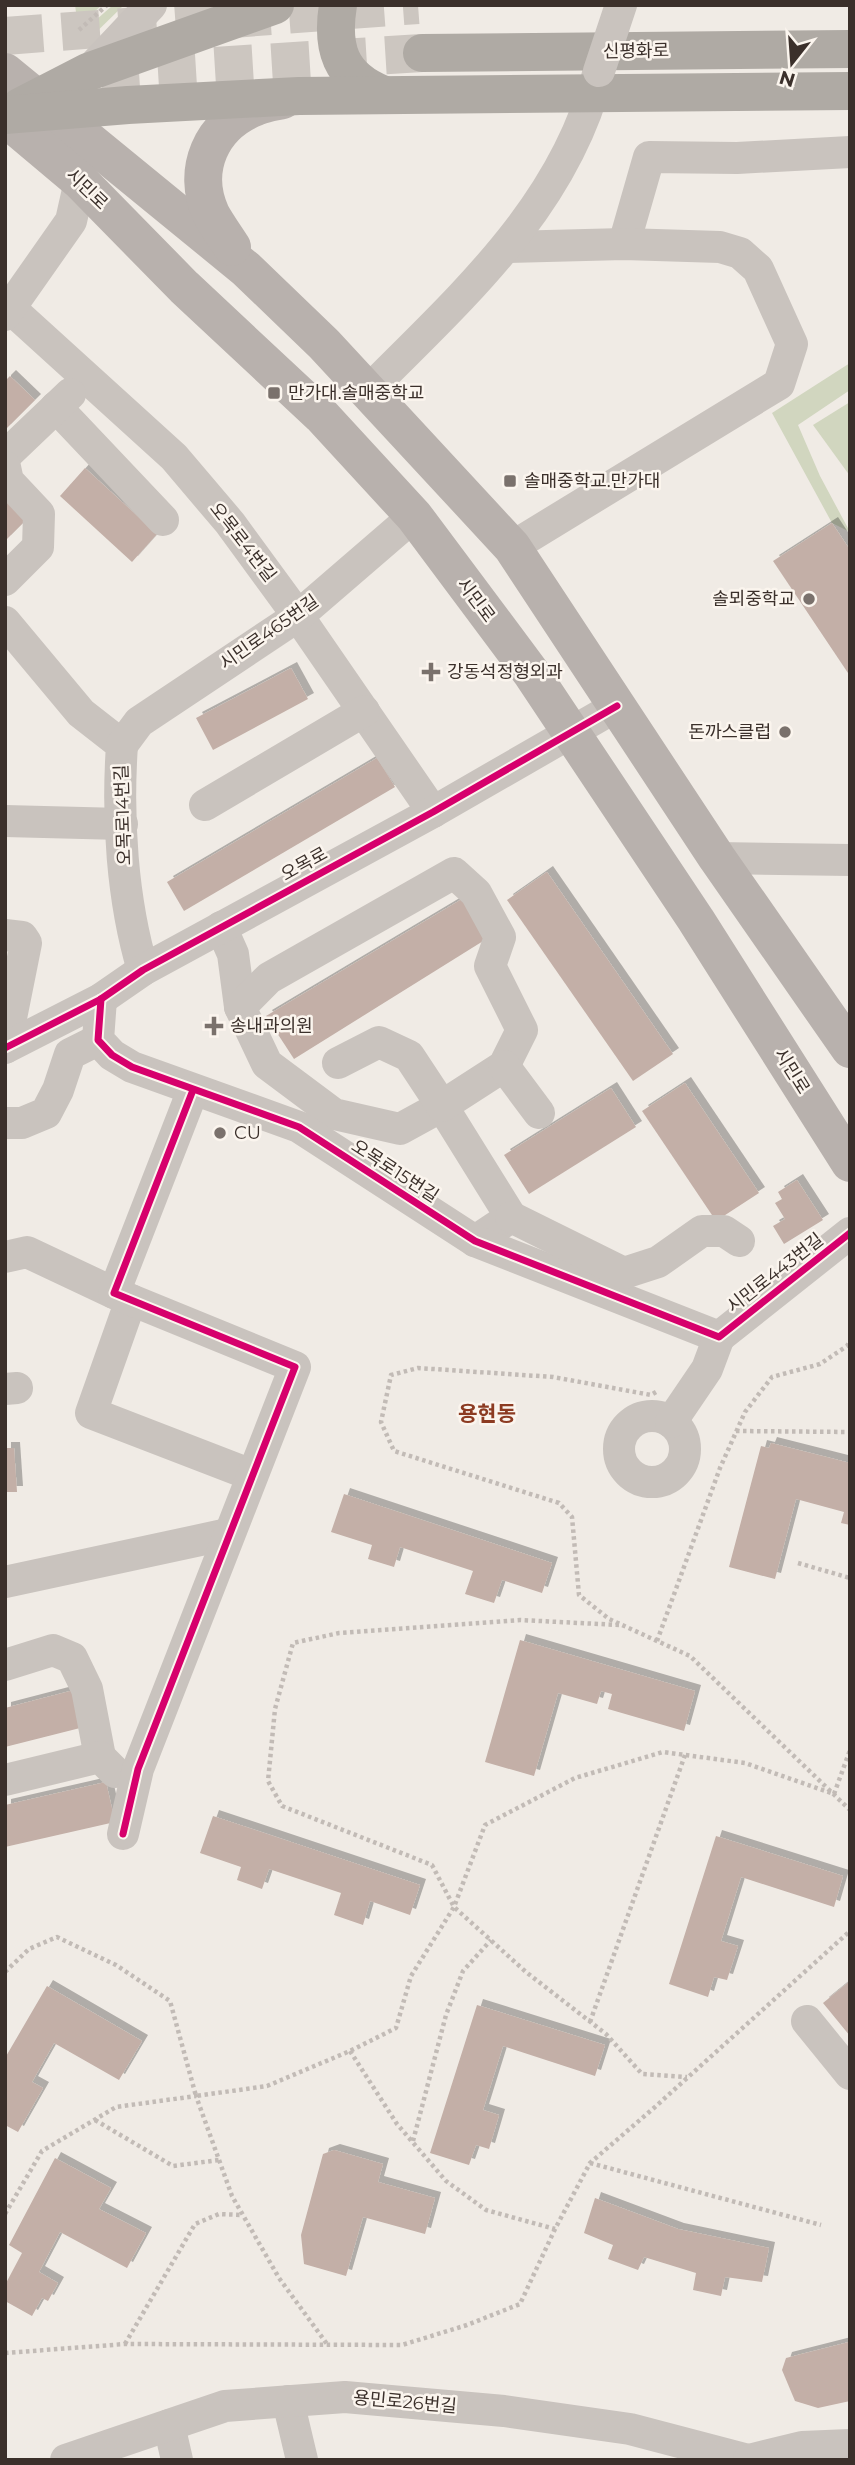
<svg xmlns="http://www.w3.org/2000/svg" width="855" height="2465" viewBox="0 0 855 2465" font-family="Montserrat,'Noto Sans KR',sans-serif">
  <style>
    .green { fill: #d1d6bf }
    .building { fill: #c3afa7; filter: url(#shadow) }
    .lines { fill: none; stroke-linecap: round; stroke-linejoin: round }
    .highway-tunnel { stroke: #ccc6c0; stroke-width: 38; stroke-dasharray: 38 19; stroke-linecap: butt }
    .path { stroke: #c2bbb6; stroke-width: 4.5; stroke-dasharray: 3.5 3.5; stroke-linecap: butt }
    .minor { stroke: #c9c3be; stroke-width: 32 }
    .major { stroke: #b8b1ad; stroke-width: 38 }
    .highway { stroke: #afaaa4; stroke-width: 38 }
    .minor-bridge { stroke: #c9c3be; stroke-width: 32 }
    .cycleway-casing { stroke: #fbf5ee; stroke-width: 11 }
    .cycleway { stroke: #d6006c; stroke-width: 7 }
    .poi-dot { fill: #7a716c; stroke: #fbf5ee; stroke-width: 2.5 }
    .labels { text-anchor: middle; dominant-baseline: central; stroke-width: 5; stroke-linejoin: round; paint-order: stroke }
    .street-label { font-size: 18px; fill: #3b302b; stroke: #fbf5ee }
    .poi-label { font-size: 18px; fill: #3b302b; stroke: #fbf5ee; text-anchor: start }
    .quarter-label { font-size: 21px; font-weight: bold; fill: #8c3b22; stroke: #fbf5ee }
  </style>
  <defs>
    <filter id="shadow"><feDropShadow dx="6" dy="-6" stdDeviation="0" flood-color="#0004"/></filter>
  </defs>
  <rect width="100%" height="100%" fill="#f0ebe5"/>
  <g class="green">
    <polygon points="75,5 102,5 78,26"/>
    <polygon points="113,5 124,5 81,47 79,35"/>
    <polygon points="850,363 850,390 798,425 820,476 850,532 832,523 772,413"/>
    <polygon points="850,402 850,476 813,425"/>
  </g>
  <g class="building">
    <polygon points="10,376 35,400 5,430 5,381"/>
    <polygon points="85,468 157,534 132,562 60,496"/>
    <polygon points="5,499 26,520 5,541"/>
    <polygon points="832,523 850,550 850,676 773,561"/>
    <polygon points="291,668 308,699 213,750 196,718"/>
    <polygon points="377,758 395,787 184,911 167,882"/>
    <polygon points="547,872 673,1054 633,1081 507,900"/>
    <polygon points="462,899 488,938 294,1059 266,1016"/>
    <polygon points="685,1083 759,1193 716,1221 642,1111"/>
    <polygon points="611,1088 636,1127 529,1194 504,1155"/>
    <polygon points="797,1180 823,1220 784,1244 773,1226 785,1219 775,1203 782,1199 778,1192"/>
    <polygon points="771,1443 850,1463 850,1525 841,1523 844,1512 796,1499 775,1579 729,1567 761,1446 769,1448"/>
    <polygon points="5,1448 14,1448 17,1492 5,1492"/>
    <polygon points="344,1494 552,1563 542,1593 502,1580 494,1603 465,1594 473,1571 400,1547 394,1567 368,1559 372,1545 331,1532"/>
    <polygon points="520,1640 695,1691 684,1731 608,1709 612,1694 601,1691 597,1704 558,1693 534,1776 485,1762"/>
    <polygon points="78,1689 88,1726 5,1747 5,1708"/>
    <polygon points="106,1782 115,1822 5,1847 5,1805"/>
    <polygon points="213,1816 420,1885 410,1915 370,1901 363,1925 334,1915 341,1893 269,1869 262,1889 237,1880 241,1867 200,1853"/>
    <polygon points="716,1836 843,1876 834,1907 741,1877 721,1941 738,1946 727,1980 714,1977 708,1997 669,1984"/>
    <polygon points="850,1981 850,2036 823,2003"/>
    <polygon points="47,1986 142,2041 119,2080 54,2043 32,2082 43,2088 18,2132 5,2125 5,2058"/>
    <polygon points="477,2005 605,2045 595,2076 503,2046 483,2110 499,2115 489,2149 476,2145 469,2165 430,2153"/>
    <polygon points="334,2150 383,2164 378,2182 435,2198 425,2234 363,2217 346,2276 304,2264 301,2235 323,2154"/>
    <polygon points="55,2158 111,2188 99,2209 146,2233 127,2268 60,2232 39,2272 58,2283 48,2301 42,2298 32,2316 5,2301 5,2285 22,2253 9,2245"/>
    <polygon points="595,2198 678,2229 769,2248 762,2282 725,2277 721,2296 693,2290 696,2273 644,2257 638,2270 608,2259 613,2245 584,2233"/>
    <polygon points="849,2342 850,2401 818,2408 795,2401 782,2370 786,2358"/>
  </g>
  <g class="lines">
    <g class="highway-tunnel">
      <polyline points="5,36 418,5"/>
      <polyline points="101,73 422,53"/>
    </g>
    <g class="path">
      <polyline points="79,30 107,5"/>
      <polyline points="656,1392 651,1395 553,1377 418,1368 391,1375 381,1422 394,1451 559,1503 572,1517 579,1595 609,1619 690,1656 850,1810"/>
      <polyline points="736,1431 850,1432"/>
      <polyline points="798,1563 850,1578"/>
      <polyline points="619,1625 520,1620 339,1633 293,1643 275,1709 268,1781 282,1806 432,1865 454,1907 526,1972 606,2034 642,2074 687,2077"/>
      <polyline points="657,1641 720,1468 745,1412 772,1377 820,1364 847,1346 850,1341"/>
      <polyline points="5,1972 29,1949 57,1937 116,1965 170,2001 196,2096 267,2086 350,2051 396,2028 411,1976 454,1907 485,1825 575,1778 663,1752 745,1763 834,1794 850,1750"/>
      <polyline points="590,2022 685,1755"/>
      <polyline points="350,2051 397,2124 446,2181 486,2210 555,2229"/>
      <polyline points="95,2120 173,2166 219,2160"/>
      <polyline points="413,2141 446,2015 463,1971 491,1940"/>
      <polyline points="590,2163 821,2225"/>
      <polyline points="5,2214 42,2151 116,2107 196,2096 232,2196 279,2278 327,2344"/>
      <polyline points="125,2344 195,2224 219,2214 242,2215"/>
      <polyline points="5,2353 125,2344 402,2345 467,2325 520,2304 555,2229 590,2163 655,2107 850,1931"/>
    </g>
    <g class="minor">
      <polyline points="89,71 151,5"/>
      <polyline points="624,244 649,157 737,158 850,152"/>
      <polyline points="508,247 624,244 720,247 740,253 758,269 792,344 779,384 512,547"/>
      <polyline points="11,309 174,457 230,523 298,616 433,812"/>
      <polyline points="5,315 71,221 80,181"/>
      <path d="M368,391C461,297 564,207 598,74"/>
      <polyline points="56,407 163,520"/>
      <polyline points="5,456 70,394"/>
      <polyline points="5,467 8,481 39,514 38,547 5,580"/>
      <path d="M5,622L81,713L122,745C117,817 122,900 143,970"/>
      <polyline points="122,745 139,722 298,616 414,516"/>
      <polyline points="205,805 364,711"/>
      <polyline points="5,821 122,824"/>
      <polyline points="717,858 850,860"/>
      <polyline points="221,927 233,954 240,1007 267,1064 334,1114 400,1129 442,1106 511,1217 475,1241"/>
      <polyline points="5,935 22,937 26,943 5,1048"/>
      <polyline points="101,999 98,1040 112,1055 132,1067 299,1127 475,1241 719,1337"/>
      <polyline points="240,1007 269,978 454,873 476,893 500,937 490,966 522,1030 504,1066 442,1106 409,1056 379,1042 338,1063"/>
      <polyline points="5,1048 101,999 143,970 433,812 617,706"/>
      <polyline points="504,1066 539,1113"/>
      <polyline points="5,1123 22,1123 46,1113 58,1090 70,1054 98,1040"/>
      <polyline points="511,1217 624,1273 658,1262 702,1231 724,1231 739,1241"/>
      <polyline points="5,1257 27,1252 114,1293"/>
      <polyline points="131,1300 91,1413 252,1475"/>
      <polyline points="719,1337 850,1233"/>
      <polyline points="5,1389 17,1388"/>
      <circle cx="652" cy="1449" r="33"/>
      <polyline points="671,1422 707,1369 719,1337"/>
      <polyline points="5,1582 228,1534"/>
      <polyline points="5,1665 53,1650 72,1658 87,1689 100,1757"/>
      <polyline points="5,1780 100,1757 115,1772"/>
      <polyline points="123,1834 138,1769 295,1367 114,1293 193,1090"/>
      <polyline points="807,2021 850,2074"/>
      <polyline points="288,2401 302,2460"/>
      <polyline points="169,2425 177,2460"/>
      <polyline points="66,2460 225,2406 345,2397 504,2411 630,2429 748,2460"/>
      <polyline points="749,2460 802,2447 850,2445"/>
    </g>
    <g class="major">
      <polyline points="5,72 246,269 324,344 512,547 717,858 850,1049"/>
      <polyline points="5,118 80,181 184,287 321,415 414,516 532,674 696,920 850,1163"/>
      <path d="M232,247C225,236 217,225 211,214C191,170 211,124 256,107C265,103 274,102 283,100"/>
    </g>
    <g class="highway">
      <path d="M338,5C331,48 340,77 382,94"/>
      <polyline points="422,53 850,49"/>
      <polyline points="20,107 88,72 275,5"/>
      <polyline points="5,115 128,105 299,96 850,91"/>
    </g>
    <polyline class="minor-bridge" points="599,71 621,5"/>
    <defs>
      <g id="cycleway">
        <polyline points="101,999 98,1040 112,1055 132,1067 299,1127 475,1241 719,1337 850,1233"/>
        <polyline points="5,1048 101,999 143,970 433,812 617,706"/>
        <polyline points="123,1834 138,1769 295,1367 114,1293 193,1090"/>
      </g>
    </defs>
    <use href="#cycleway" class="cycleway-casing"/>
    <use href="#cycleway" class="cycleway"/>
  </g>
  <g class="poi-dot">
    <rect x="267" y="386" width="14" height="14" rx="3.5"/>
    <rect x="503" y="474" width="14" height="14" rx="3.5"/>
    <circle cx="809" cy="599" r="7"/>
    <path d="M427.5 661.5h7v7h7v7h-7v7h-7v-7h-7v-7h7z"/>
    <circle cx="785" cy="732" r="7"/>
    <path d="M210.5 1015.5h7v7h7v7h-7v7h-7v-7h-7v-7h7z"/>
    <circle cx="220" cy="1133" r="7"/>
  </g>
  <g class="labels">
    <g class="street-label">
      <text transform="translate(636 51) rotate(-1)">신평화로</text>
      <text transform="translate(87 189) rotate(44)">시민로</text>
      <text transform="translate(243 542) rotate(52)">오목로4번길</text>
      <text transform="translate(476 600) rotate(53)">시민로</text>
      <text transform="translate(269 632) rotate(-35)">시민로465번길</text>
      <text transform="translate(123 815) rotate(-92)">오목로14번길</text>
      <text transform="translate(304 864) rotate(-29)">오목로</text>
      <text transform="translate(792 1071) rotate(58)">시민로</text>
      <text transform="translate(395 1171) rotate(33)">오목로15번길</text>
      <text transform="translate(775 1273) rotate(-38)">시민로443번길</text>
      <text transform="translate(405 2402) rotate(5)">용민로26번길</text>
    </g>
    <g class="poi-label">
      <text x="288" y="393">만가대.솔매중학교</text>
      <text x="524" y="481">솔매중학교.만가대</text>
      <text x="795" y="599" text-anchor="end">솔뫼중학교</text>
      <text x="447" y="672">강동석정형외과</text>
      <text x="771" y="732" text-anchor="end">돈까스클럽</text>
      <text x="230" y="1026">송내과의원</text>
      <text x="234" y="1133">CU</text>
    </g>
    <g class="quarter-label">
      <text x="487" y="1413">용현동</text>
    </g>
  </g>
  <rect width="855" height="2465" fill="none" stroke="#3b302b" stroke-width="14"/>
  <g transform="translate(792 63) rotate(197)" stroke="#fbf5ee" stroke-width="5" paint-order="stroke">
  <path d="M0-5L12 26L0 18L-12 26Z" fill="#3b302b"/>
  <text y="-10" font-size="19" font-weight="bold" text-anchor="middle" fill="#3b302b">N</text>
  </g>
</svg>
